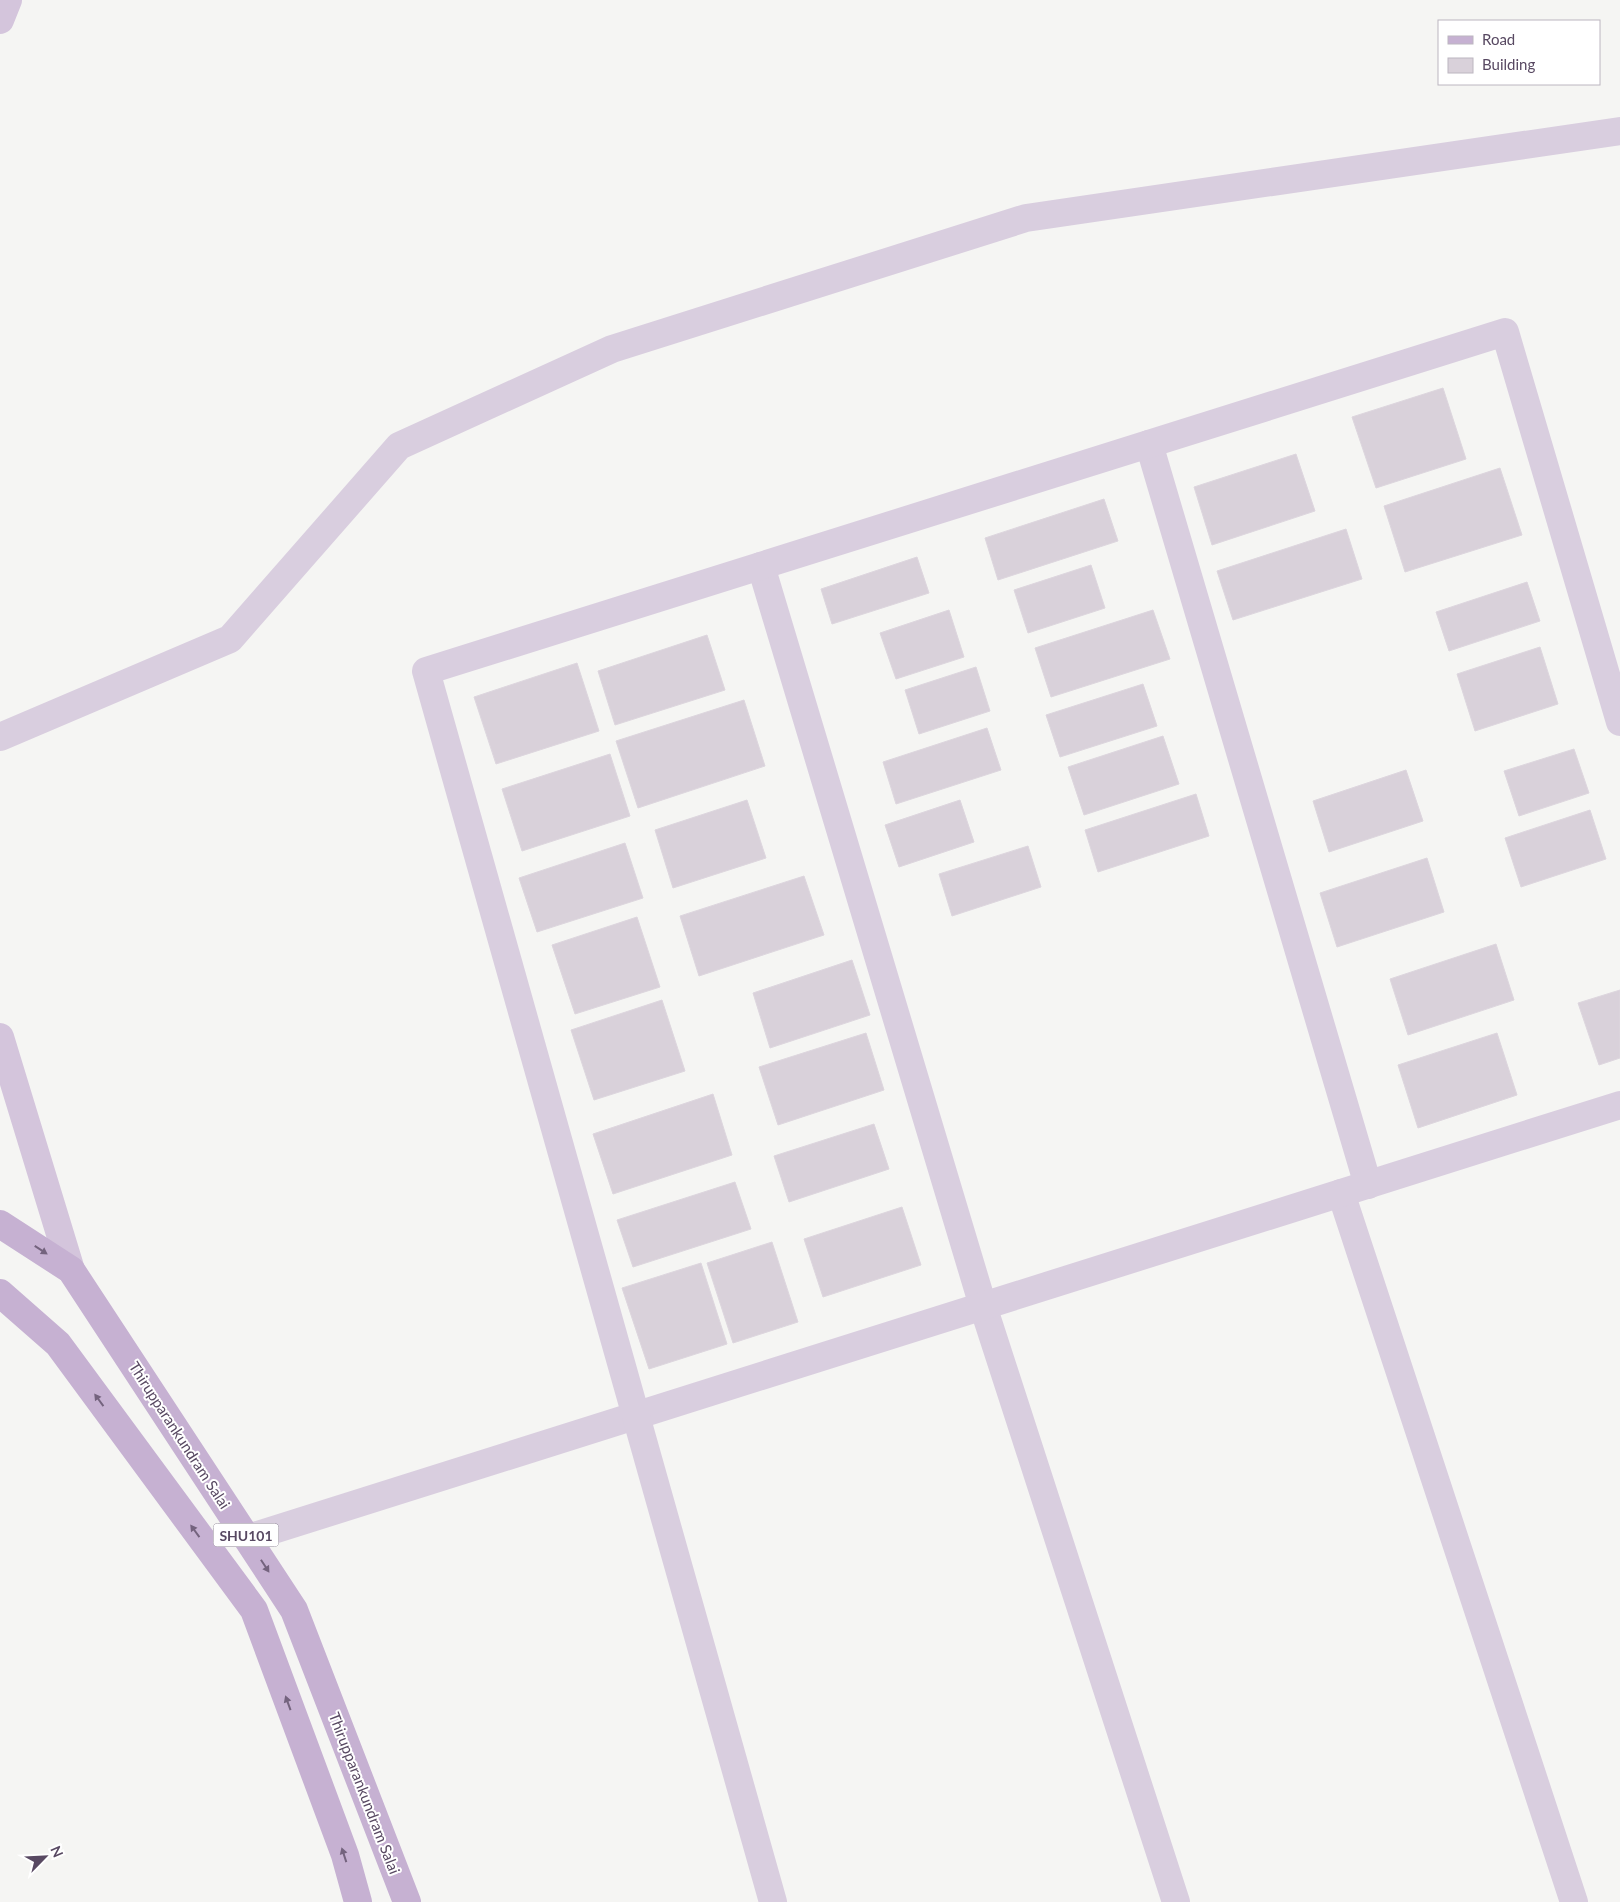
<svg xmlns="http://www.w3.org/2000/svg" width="1620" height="1902" viewBox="0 0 1620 1902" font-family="Lato,sans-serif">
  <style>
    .building { fill: #d9d1da; stroke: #ddd6de }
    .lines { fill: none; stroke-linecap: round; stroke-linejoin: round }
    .street { stroke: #d9cedf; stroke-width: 28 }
    .secondary { stroke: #d4c5dc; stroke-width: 28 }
    .primary { stroke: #c6b1d2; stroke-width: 28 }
    .oneway { fill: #74637e }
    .labels { text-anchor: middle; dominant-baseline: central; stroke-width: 4; stroke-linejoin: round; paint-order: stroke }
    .shield { fill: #fff; stroke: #8a8091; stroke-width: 1 }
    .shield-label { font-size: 14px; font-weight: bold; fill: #584962 }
    .street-label { font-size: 15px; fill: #584962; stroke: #fff }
  </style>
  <rect width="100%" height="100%" fill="#f5f5f3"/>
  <g class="building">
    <polygon points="1443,388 1466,459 1376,488 1352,417"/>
    <polygon points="1296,454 1315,511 1212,545 1194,487"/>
    <polygon points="1500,468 1522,535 1405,572 1384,506"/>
    <polygon points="1104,499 1118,541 998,580 985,538"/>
    <polygon points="1346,529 1362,579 1233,620 1217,571"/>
    <polygon points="917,557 929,593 832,624 821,589"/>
    <polygon points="1091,565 1105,608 1028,633 1014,590"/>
    <polygon points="1527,582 1540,621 1449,651 1436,612"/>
    <polygon points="949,610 964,657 896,679 880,633"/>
    <polygon points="1153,610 1170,659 1051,697 1035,648"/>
    <polygon points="707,635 725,690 615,725 598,671"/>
    <polygon points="1540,647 1558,704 1475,731 1457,674"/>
    <polygon points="577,663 599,731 496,764 474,697"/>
    <polygon points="976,667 990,711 919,734 905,690"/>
    <polygon points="1143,684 1157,726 1060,757 1046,715"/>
    <polygon points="744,700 765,766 638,808 616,741"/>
    <polygon points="987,728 1001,770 896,804 883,762"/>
    <polygon points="1163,736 1179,784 1084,815 1068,767"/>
    <polygon points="1574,749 1589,793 1519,816 1504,771"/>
    <polygon points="610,754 630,816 522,851 502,789"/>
    <polygon points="1406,770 1423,821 1329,852 1313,801"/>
    <polygon points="1196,794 1209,836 1098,872 1085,830"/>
    <polygon points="747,800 766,858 673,888 655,830"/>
    <polygon points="960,800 974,842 899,867 885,825"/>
    <polygon points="1590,810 1606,859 1521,887 1505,838"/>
    <polygon points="625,843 643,898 537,932 519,878"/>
    <polygon points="1028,846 1041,887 952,916 939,874"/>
    <polygon points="1427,858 1444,912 1337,947 1320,893"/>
    <polygon points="804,876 824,935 699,976 680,916"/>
    <polygon points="637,917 660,987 575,1014 552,945"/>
    <polygon points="1496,944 1514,1000 1408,1035 1390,979"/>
    <polygon points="852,960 870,1015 770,1048 753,993"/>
    <polygon points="1620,990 1620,1058 1599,1065 1578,1003"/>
    <polygon points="662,1000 685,1071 594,1100 571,1030"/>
    <polygon points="866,1033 884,1090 778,1125 759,1067"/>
    <polygon points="1497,1033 1517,1095 1418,1128 1398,1065"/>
    <polygon points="713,1094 732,1155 613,1194 593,1134"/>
    <polygon points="874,1124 889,1169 789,1202 774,1156"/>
    <polygon points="735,1182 751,1229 633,1267 617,1220"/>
    <polygon points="902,1207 921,1265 823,1297 804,1239"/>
    <polygon points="772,1242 798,1322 733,1343 707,1263"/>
    <polygon points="701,1263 727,1344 649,1369 622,1288"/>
  </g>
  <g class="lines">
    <g class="street">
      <polyline points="1149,444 1368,1185"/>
      <polyline points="761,566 983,1306 1176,1902"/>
      <polyline points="0,737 230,639 399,446 612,349 1026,218 1620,131"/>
      <polyline points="1341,1193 1574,1902"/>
      <polyline points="248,1538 1620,1105"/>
      <polyline points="773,1902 426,671 1505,332 1620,722"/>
    </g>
    <g class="secondary">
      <polyline points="0,20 8,0"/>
      <polyline points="0,1037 71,1270"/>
    </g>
    <g class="primary">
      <polyline points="0,1224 71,1270 294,1610 407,1902"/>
      <polyline points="0,1293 58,1344 254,1610 345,1855 358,1902"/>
    </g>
  </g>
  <defs><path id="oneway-solid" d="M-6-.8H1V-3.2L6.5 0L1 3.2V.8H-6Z" transform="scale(1.25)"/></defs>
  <g class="oneway">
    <use href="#oneway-solid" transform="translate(41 1250) rotate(33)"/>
    <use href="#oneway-solid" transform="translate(99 1400) rotate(-126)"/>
    <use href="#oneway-solid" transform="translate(195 1531) rotate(-126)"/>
    <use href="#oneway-solid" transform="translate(265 1566) rotate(57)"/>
    <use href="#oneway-solid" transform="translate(288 1703) rotate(-110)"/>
    <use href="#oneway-solid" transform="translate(344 1855) rotate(-108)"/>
  </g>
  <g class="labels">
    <rect class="shield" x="213.5" y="1523.5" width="65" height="23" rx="4"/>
    <g class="shield-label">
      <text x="246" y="1535">SHU101</text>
    </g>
    <g class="street-label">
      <text transform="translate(180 1435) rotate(57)">Thirupparankundram Salai</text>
      <text transform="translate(365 1793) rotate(69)">Thirupparankundram Salai</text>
    </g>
  </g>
  <rect x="1438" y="20" width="162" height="65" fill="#ffffff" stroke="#bcb6c0"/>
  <rect x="1448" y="36" width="25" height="8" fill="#c6b1d2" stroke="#bcb6c0"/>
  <text x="1482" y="45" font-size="15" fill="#584962">Road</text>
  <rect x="1448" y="58" width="25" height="15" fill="#d9d1da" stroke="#bcb6c0"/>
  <text x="1482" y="70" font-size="15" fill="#584962">Building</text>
  <g transform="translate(45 1857) rotate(66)" stroke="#ffffff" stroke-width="4" paint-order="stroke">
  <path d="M0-4L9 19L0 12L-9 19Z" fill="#584962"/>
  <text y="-8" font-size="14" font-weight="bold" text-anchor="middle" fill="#584962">N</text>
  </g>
</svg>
